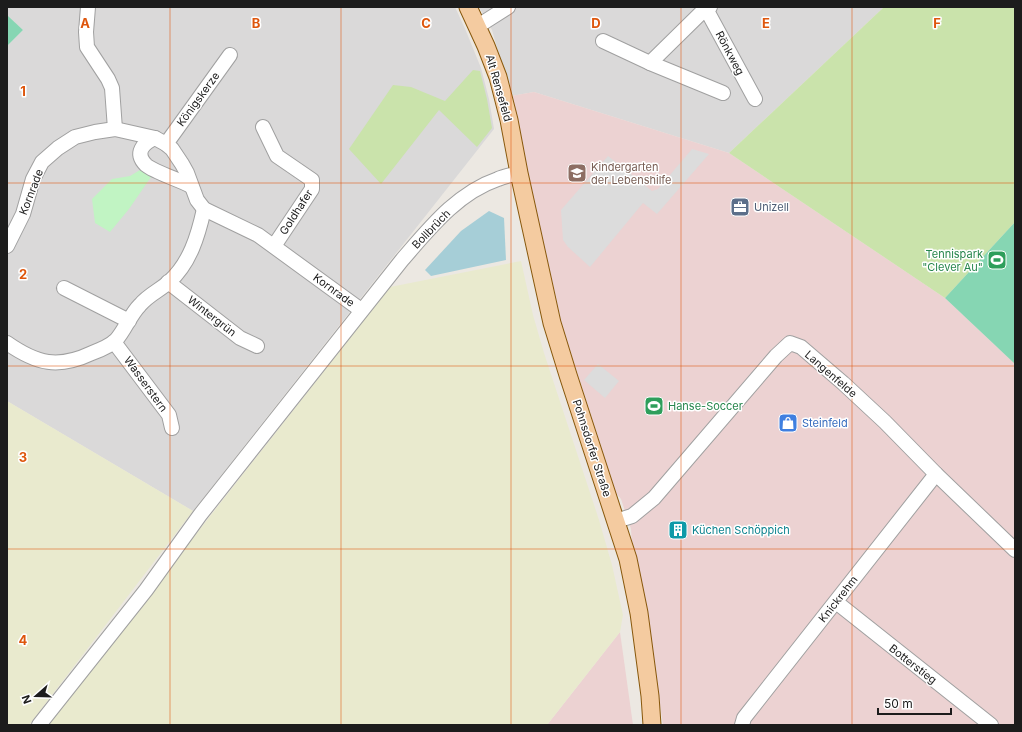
<svg xmlns="http://www.w3.org/2000/svg" width="1022" height="732" viewBox="0 0 1022 732" font-family="Inter,sans-serif">
  <style>
    .residential { fill: #dad9d9 }
    .commercial { fill: #ecd2d2 }
    .farmland { fill: #e9eace }
    .grass { fill: #cae3ab }
    .park { fill: #c1f4c3 }
    .pitch { fill: #86d6b3 }
    .parking { fill: #dcdcdc }
    .water { fill: #a6ced7 }
    .lines { fill: none; stroke-linecap: round; stroke-linejoin: round }
    .minor-casing { stroke: #a0a0a0; stroke-width: 16 }
    .major-casing { stroke: #88580c; stroke-width: 19 }
    .minor { stroke: #fff; stroke-width: 14 }
    .major { stroke: #f4cba0; stroke-width: 17 }
    .grid { fill: none; stroke: #de560d; stroke-width: 1; stroke-opacity: 0.55 }
    .labels { text-anchor: middle; dominant-baseline: central; stroke-width: 3; stroke-linejoin: round; paint-order: stroke }
    .street-label { font-size: 11px; fill: #1c1c1c; stroke: #fff }
    .education-label { font-size: 11px; fill: #785e54; stroke: #fff; text-anchor: start }
    .service-label { font-size: 11px; fill: #4e5e75; stroke: #fff; text-anchor: start }
    .leisure-label { font-size: 11px; fill: #27864d; stroke: #fff; text-anchor: end }
    .shop-label { font-size: 11px; fill: #366cbe; stroke: #fff; text-anchor: start }
    .culture-label { font-size: 11px; fill: #0d838f; stroke: #fff; text-anchor: start }
    .grid-label { font-size: 13px; text-anchor: middle; font-weight: bold; fill: #de560d; stroke: #fff; stroke-width: 3; stroke-linejoin: round; paint-order: stroke }
  </style>
  <rect width="100%" height="100%" fill="#ece8e2"/>
  <g class="residential">
    <polygon points="7,7 455,7 466,31 481,68 489,99 494,129 193,511 7,401 7,46 23,30 7,15"/>
    <polygon points="479,7 884,7 729,153 534,92 511,96 492,30"/>
  </g>
  <g class="commercial">
    <polygon points="534,92 729,153 945,298 1015,364 1015,725 663,725 651,644 632,547 631,529 621,499 616,493 563,329 515,116 511,96"/>
    <polygon points="620,632 633,725 547,725"/>
  </g>
  <g class="farmland">
    <polygon points="521,261 533,315 544,353 599,520 612,565 623,615 620,632 547,725 46,725 390,287"/>
    <polygon points="7,401 193,511 29,725 7,725"/>
  </g>
  <g class="grass">
    <polygon points="884,7 1015,7 1015,222 945,298 729,153"/>
    <polygon points="473,70 480,71 487,99 492,128 477,147 439,110 381,184 349,149 393,85 411,87 445,101"/>
  </g>
  <polygon class="park" points="140,170 151,177 129,209 110,232 95,223 92,199 112,179 130,176"/>
  <g class="pitch">
    <polygon points="7,15 23,30 7,46"/>
    <polygon points="1015,222 1015,364 945,298"/>
  </g>
  <g class="parking">
    <polygon points="692,149 709,154 657,214 643,203 590,267 568,247 563,240 561,210 608,156 652,191 658,189"/>
    <polygon points="598,364 619,381 605,398 584,380"/>
  </g>
  <polygon class="water" points="489,211 504,218 506,260 431,276 425,270 461,231"/>
  <g class="lines">
    <defs>
      <g id="minor">
        <polyline points="88,7 86,32 87,47 108,79 112,88 115,129"/>
        <polyline points="705,7 755,99"/>
        <polyline points="478,26 508,7"/>
        <polyline points="603,41 650,63 706,8 710,7"/>
        <polyline points="650,63 723,93"/>
        <polyline points="263,127 277,156 312,180 312,189 274,246"/>
        <path d="M155,138C143,143 134,153 146,165C154,172 180,180 191,186"/>
        <polyline points="166,144 230,55"/>
        <polyline points="7,246 23,214 33,179 42,162 58,148 75,137 95,132 115,129 155,138 166,144 172,149 182,164 187,173 197,200 204,209 258,235 361,310"/>
        <polyline points="168,282 240,338 257,346"/>
        <polyline points="64,288 129,321"/>
        <polyline points="114,342 169,415 172,428"/>
        <path d="M7,343C37,364 58,369 92,353C100,350 110,346 116,340C125,330 130,315 140,305C148,295 160,290 169,282C190,263 198,236 204,209"/>
        <polyline points="616,521 632,516 654,498 776,356 790,343 801,347 843,383 885,422 936,474 1015,550"/>
        <polyline points="836,602 991,725"/>
        <path d="M39,725L146,590L200,515L402,260C429,229 457,193 498,179C504,176 512,175 519,173"/>
        <polyline points="742,725 744,718 936,474"/>
      </g>
      <polyline id="major" points="468,7 486,46 498,77 509,120 519,173 552,323 568,375 628,559 639,613 650,696 652,725"/>
    </defs>
    <use href="#minor" class="minor-casing"/>
    <use href="#major" class="major-casing"/>
    <use href="#minor" class="minor"/>
    <use href="#major" class="major"/>
  </g>
  <path class="grid" d="M170,7V725M341,7V725M511,7V725M681,7V725M852,7V725M7,183H1015M7,366H1015M7,549H1015"/>
  <defs>
    <symbol id="school-square" viewBox="-11 -11 22 22"><rect x="-9" y="-9" width="18" height="18" rx="4" fill="#8d6e63" stroke="#fff"/><path d="M0-5L7-2L0 1L-7-2ZM-4 1L0 2.5L4 1V4Q0 6-4 4Z" fill="#fff"/></symbol>
    <symbol id="office-square" viewBox="-11 -11 22 22"><rect x="-9" y="-9" width="18" height="18" rx="4" fill="#5c6f8a" stroke="#fff"/><path d="M-6-3h4V-5.5h4V-3h4V5H-6ZM-1-4.5V-3h2v-1.5ZM-6 0V1H6V0Z" fill="#fff"/></symbol>
    <symbol id="stadium-square" viewBox="-11 -11 22 22"><rect x="-9" y="-9" width="18" height="18" rx="4" fill="#2e9e5b" stroke="#fff"/><path d="M0-5a6.5 5 0 1 0 0 10a6.5 5 0 1 0 0-10ZM-3.5-1.8h7v3.6h-7Z" fill="#fff"/></symbol>
    <symbol id="shop-square" viewBox="-11 -11 22 22"><rect x="-9" y="-9" width="18" height="18" rx="4" fill="#3f7fe0" stroke="#fff"/><path d="M-5-2.5h2.3a2.7 3.5 0 0 1 5.4 0H5L5.5 6h-11ZM-1.5-2.5h3a1.5 2.3 0 0 0-3 0Z" fill="#fff"/></symbol>
    <symbol id="building-square" viewBox="-11 -11 22 22"><rect x="-9" y="-9" width="18" height="18" rx="4" fill="#0f9aa8" stroke="#fff"/><path d="M-4-6H4V6H1V3H-1V6H-4ZM-2.5-4.3h1.7v1.8h-1.7ZM.8-4.3h1.7v1.8H.8ZM-2.5-1h1.7V.8h-1.7ZM.8-1h1.7V.8H.8Z" fill="#fff"/></symbol>
  </defs>
  <g fill-rule="evenodd">
    <use href="#school-square" x="566" y="162" width="22" height="22"/>
    <use href="#office-square" x="729" y="196" width="22" height="22"/>
    <use href="#stadium-square" x="986" y="249" width="22" height="22"/>
    <use href="#stadium-square" x="643" y="395" width="22" height="22"/>
    <use href="#shop-square" x="777" y="412" width="22" height="22"/>
    <use href="#building-square" x="667" y="519" width="22" height="22"/>
  </g>
  <g class="labels">
    <g class="street-label">
      <text transform="translate(730 53) rotate(62)">Rönkweg</text>
      <text transform="translate(499 88) rotate(74)">Alt Rensefeld</text>
      <text transform="translate(198 99) rotate(-54)">Königskerze</text>
      <text transform="translate(31 192) rotate(-69)">Kornrade</text>
      <text transform="translate(296 212) rotate(-57)">Goldhafer</text>
      <text transform="translate(431 229) rotate(-46)">Bollbrüch</text>
      <text transform="translate(334 290) rotate(36)">Kornrade</text>
      <text transform="translate(212 316) rotate(38)">Wintergrün</text>
      <text transform="translate(831 374) rotate(41)">Langenfelde</text>
      <text transform="translate(146 384) rotate(54)">Wasserstern</text>
      <text transform="translate(592 448) rotate(72)">Pohnsdorfer Straße</text>
      <text transform="translate(838 599) rotate(-52)">Knickrehm</text>
      <text transform="translate(913 664) rotate(38)">Botterstieg</text>
    </g>
    <g class="education-label">
      <text x="591" y="167">Kindergarten<tspan x="591" dy="13">der Lebenshilfe</tspan></text>
    </g>
    <g class="service-label">
      <text x="754" y="207">Unizell</text>
    </g>
    <g class="leisure-label">
      <text x="983" y="254">Tennispark<tspan x="983" dy="13">"Clever Au"</tspan></text>
      <text x="668" y="406" text-anchor="start">Hanse-Soccer</text>
    </g>
    <g class="shop-label">
      <text x="802" y="423">Steinfeld</text>
    </g>
    <g class="culture-label">
      <text x="692" y="530">Küchen Schöppich</text>
    </g>
  </g>
  <g class="grid-label">
    <text x="85" y="28">A</text>
    <text x="256" y="28">B</text>
    <text x="426" y="28">C</text>
    <text x="596" y="28">D</text>
    <text x="766" y="28">E</text>
    <text x="937" y="28">F</text>
    <text x="23" y="96">1</text>
    <text x="23" y="279">2</text>
    <text x="23" y="462">3</text>
    <text x="23" y="645">4</text>
  </g>
  <rect width="1022" height="732" fill="none" stroke="#1c1c1c" stroke-width="16"/>
  <g transform="translate(36 696) rotate(250)" stroke="#ffffff" stroke-width="3" paint-order="stroke">
  <path d="M0-3L7 15L0 10L-7 15Z" fill="#1c1c1c"/>
  <text y="-6" font-size="11" font-weight="bold" text-anchor="middle" fill="#1c1c1c">N</text>
  </g>
  <path d="M878 708v6h73v-6" fill="none" stroke="#1c1c1c" stroke-width="2"/>
  <text x="884" y="708" font-size="12" fill="#1c1c1c" stroke="#ffffff" stroke-width="3" paint-order="stroke">50 m</text>
</svg>
